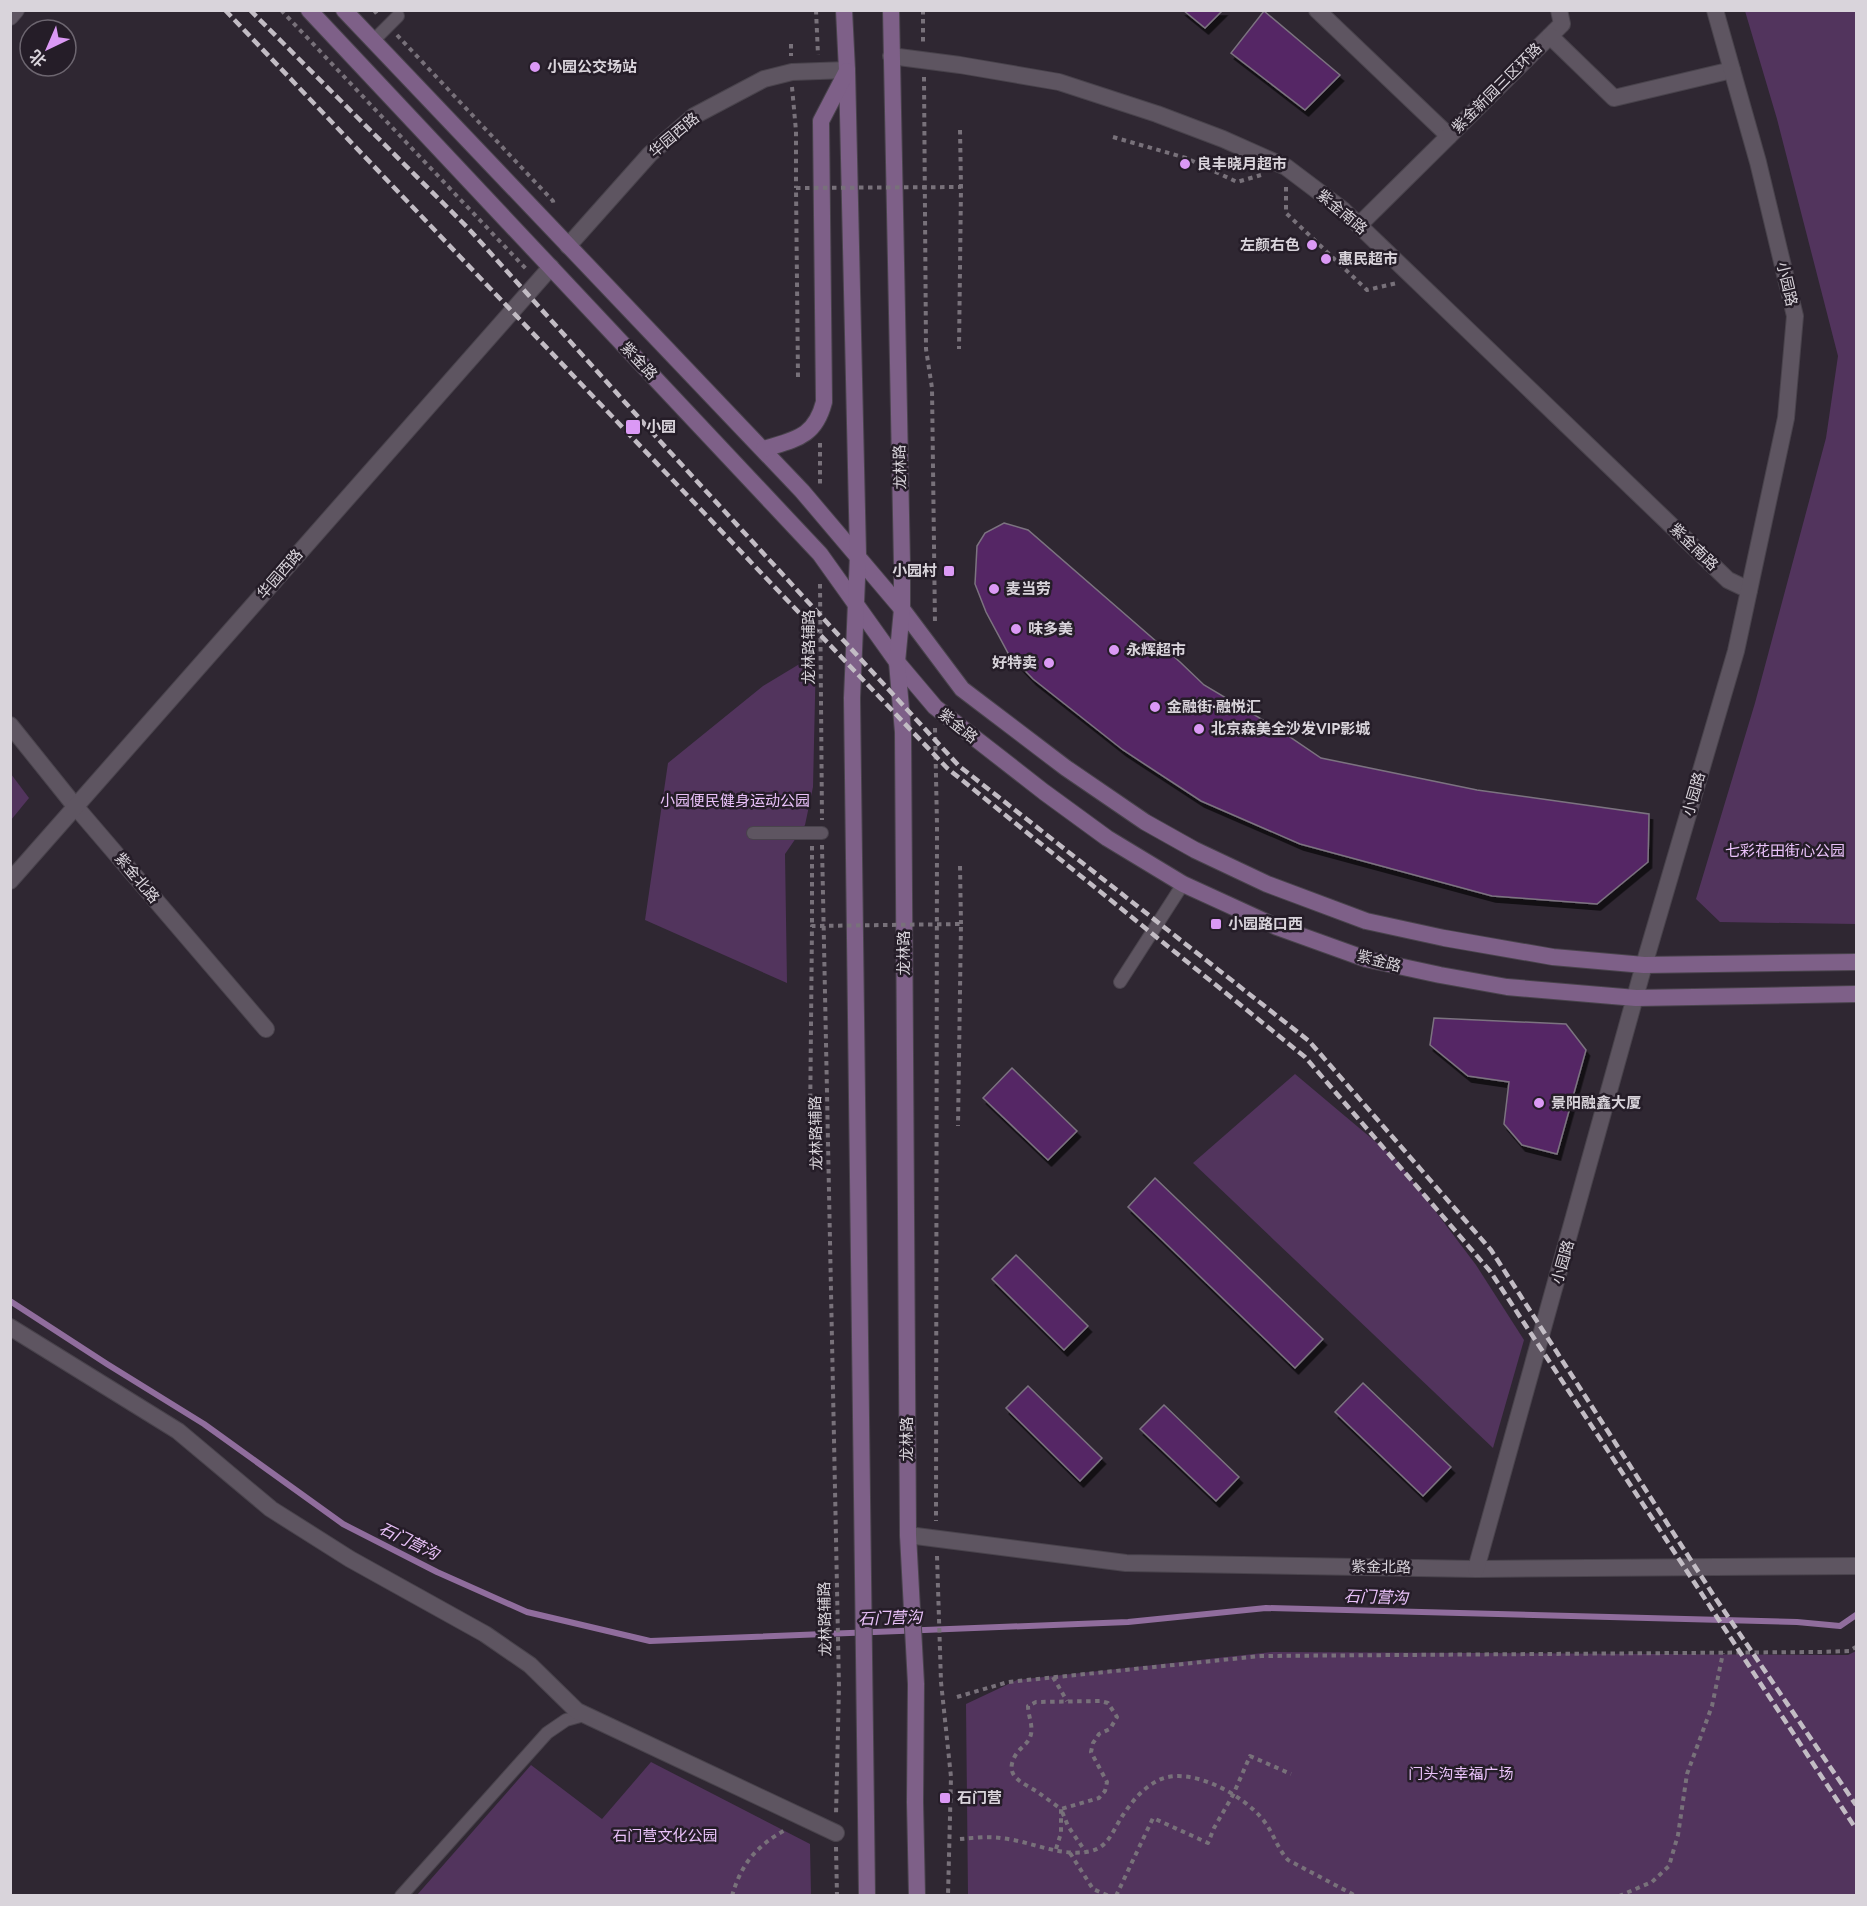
<svg xmlns="http://www.w3.org/2000/svg" width="1867" height="1906" viewBox="0 0 1867 1906" font-family="Figtree,'Noto Sans SC',sans-serif">
  <style>
    .green { fill: #52345d }
    .lines { fill: none; stroke-linecap: round; stroke-linejoin: round }
    .stream { stroke: #906d9d; stroke-width: 6 }
    .building { fill: #552665; stroke: #7c7380; stroke-width: 1.5; filter: url(#shadow) }
    .service-casing { stroke: #49434c; stroke-width: 14 }
    .minor-casing { stroke: #49434c; stroke-width: 18 }
    .tertiary-casing { stroke: #49434c; stroke-width: 18 }
    .secondary-casing { stroke: #49434c; stroke-width: 18 }
    .path { stroke: #78717a; stroke-width: 4; stroke-dasharray: 4.5 4.5; stroke-linecap: butt }
    .service { stroke: #5e5561; stroke-width: 12 }
    .minor { stroke: #5e5561; stroke-width: 16 }
    .tertiary { stroke: #5e5561; stroke-width: 16 }
    .secondary { stroke: #7e6088; stroke-width: 16 }
    .rail { stroke: #c2bcc4; stroke-width: 4.5; stroke-dasharray: 9 4.5; stroke-linecap: butt }
    .path-bridge { stroke: #78717a; stroke-width: 4; stroke-dasharray: 4.5 4.5; stroke-linecap: butt }
    .poi-dot { fill: #db99f5; stroke: #251d28; stroke-width: 2 }
    .labels { text-anchor: middle; dominant-baseline: central; stroke-width: 5; stroke-linejoin: round; paint-order: stroke }
    .poi-label { font-size: 15px; font-weight: bold; fill: #d9d4db; stroke: #251d28; text-anchor: start }
    .street-label { font-size: 15px; fill: #d9d4db; stroke: #251d28 }
    .park-label { font-size: 15px; fill: #eac2fa; stroke: #251d28 }
    .water-label { font-size: 16px; font-style: italic; fill: #ebc3fb; stroke: #251d28 }
  </style>
  <defs>
    <filter id="shadow"><feDropShadow dx="3.5" dy="6" stdDeviation="0" flood-color="#0009"/></filter>
  </defs>
  <rect width="100%" height="100%" fill="#2f2732"/>
  <g class="green">
    <polygon points="1745,11 1856,11 1856,924 1720,922 1696,899 1755,703 1826,438 1838,356 1777,119"/>
    <polygon points="816,654 813,787 805,825 785,854 787,983 645,920 668,763 763,686"/>
    <polygon points="11,774 29,798 11,820"/>
    <polygon points="1295,1074 1396,1159 1476,1265 1524,1340 1493,1448 1193,1163"/>
    <polygon points="1856,1651 1856,1895 968,1895 966,1704 1017,1680 1273,1652 1848,1655"/>
    <polygon points="651,1762 810,1844 811,1895 417,1895 531,1765 602,1819"/>
  </g>
  <g class="lines">
    <polyline class="stream" points="10,1301 107,1364 204,1424 343,1524 437,1572 527,1612 650,1641 1128,1622 1266,1608 1797,1622 1840,1626 1856,1615"/>
  </g>
  <g class="building">
    <polygon points="1183,10 1223,10 1205,28"/>
    <polygon points="1264,11 1340,75 1305,110 1231,53"/>
    <polygon points="1004,523 1028,530 1180,662 1204,685 1278,729 1321,758 1477,790 1649,814 1648,862 1597,904 1492,896 1300,844 1201,801 1123,750 1033,679 1008,653 986,612 975,584 977,546 985,533"/>
    <polygon points="1434,1018 1566,1024 1586,1050 1557,1154 1522,1145 1504,1124 1509,1082 1468,1076 1430,1045"/>
    <polygon points="1012,1068 1077,1131 1048,1160 983,1098"/>
    <polygon points="1155,1178 1323,1339 1295,1368 1128,1207"/>
    <polygon points="1016,1255 1088,1326 1064,1350 992,1279"/>
    <polygon points="1363,1383 1451,1467 1423,1496 1335,1412"/>
    <polygon points="1028,1386 1102,1458 1080,1481 1006,1408"/>
    <polygon points="1164,1405 1239,1477 1216,1501 1140,1429"/>
  </g>
  <g class="lines">
    <defs>
      <g id="service">
        <polyline points="373,41 398,16"/>
        <polyline points="753,833 822,833"/>
        <polyline points="1120,982 1183,884"/>
        <polyline points="401,1896 547,1733 566,1720 584,1715"/>
      </g>
      <g id="minor">
        <polyline points="1317,10 1449,136 1562,24 1559,10"/>
        <polyline points="10,17 16,10"/>
        <polyline points="1550,36 1614,98 1732,70"/>
        <polyline points="1359,225 1449,136"/>
        <polyline points="568,246 650,154 694,116 764,79 792,72 847,70"/>
        <polyline points="10,1327 178,1431 271,1509 350,1559 485,1634 530,1665 577,1711 836,1833"/>
      </g>
      <g id="tertiary">
        <polyline points="891,56 960,65 1059,82 1157,114 1223,139 1286,167 1343,210 1728,580 1749,590"/>
        <polyline points="10,725 75,806 266,1029"/>
        <polyline points="10,881 551,267"/>
        <polyline points="908,1535 1126,1563 1476,1569 1856,1566"/>
        <polyline points="1476,1569 1644,965 1736,651 1786,418 1795,316 1758,162 1715,10"/>
      </g>
      <g id="secondary">
        <polyline points="309,10 820,554 897,662 935,707 1044,792 1107,838 1183,884 1277,927 1366,959 1440,975 1507,987 1636,998 1856,994"/>
        <polyline points="344,10 802,491 902,609 962,689 1066,768 1145,822 1195,850 1267,884 1366,921 1444,938 1553,957 1644,965 1856,962"/>
        <polyline points="844,10 847,70 858,555 852,698 867,1896"/>
        <polyline points="891,10 902,565 902,609 897,662 903,732 908,1535 916,1684 915,1802 917,1896"/>
        <path d="M764,449C796,439 815,437 824,402L821,121L847,71"/>
      </g>
    </defs>
    <use href="#service" class="service-casing"/>
    <use href="#minor" class="minor-casing"/>
    <use href="#tertiary" class="tertiary-casing"/>
    <use href="#secondary" class="secondary-casing"/>
    <g class="path">
      <polyline points="281,10 528,271"/>
      <polyline points="374,10 379,17"/>
      <polyline points="816,10 818,55"/>
      <polyline points="923,10 923,46"/>
      <polyline points="397,35 553,201 554,206"/>
      <polyline points="791,44 791,56"/>
      <polyline points="924,77 926,349 932,388 935,624"/>
      <polyline points="792,87 796,131 796,188"/>
      <polyline points="960,130 961,187"/>
      <polyline points="1113,137 1186,158 1237,182 1261,175"/>
      <polyline points="1286,187 1286,213 1367,290 1397,283"/>
      <polyline points="820,443 820,487"/>
      <polyline points="820,584 822,820"/>
      <polyline points="935,728 937,825 936,1521"/>
      <polyline points="822,845 839,1687 836,1815"/>
      <polyline points="812,846 812,926"/>
      <polyline points="960,866 961,924"/>
      <polyline points="937,1556 941,1682 951,1777 948,1896"/>
      <polyline points="1053,1677 1067,1701"/>
      <polyline points="957,1697 1008,1682 1261,1656 1819,1652 1849,1651 1856,1647"/>
      <path d="M960,1839C973,1838 988,1836 1001,1838C1031,1841 1061,1858 1091,1851C1109,1847 1114,1828 1123,1815C1133,1800 1143,1788 1159,1780C1191,1765 1245,1796 1264,1821C1274,1834 1277,1848 1288,1860L1356,1896"/>
      <polyline points="836,1847 837,1896"/>
      <path d="M1056,1849L1061,1833V1809C1054,1804 1046,1798 1039,1793C1025,1783 1003,1778 1015,1756C1020,1747 1029,1744 1031,1734C1033,1725 1028,1715 1028,1706L1036,1702L1100,1701L1108,1703L1117,1717L1110,1729L1099,1734L1093,1743L1091,1752L1107,1782L1105,1791L1099,1798L1061,1809L1068,1826L1085,1851"/>
      <polyline points="1070,1853 1093,1889 1109,1896"/>
      <path d="M732,1896C741,1864 757,1845 787,1829"/>
      <polyline points="1116,1896 1153,1818 1208,1843 1214,1828 1233,1795 1250,1756 1291,1774"/>
      <polyline points="1619,1896 1652,1882 1669,1866 1678,1835 1687,1774 1712,1706 1723,1653"/>
    </g>
    <use href="#service" class="service"/>
    <use href="#minor" class="minor"/>
    <use href="#tertiary" class="tertiary"/>
    <use href="#secondary" class="secondary"/>
    <g class="rail">
      <polyline points="225,10 947,768 1305,1057 1490,1271 1856,1829"/>
      <polyline points="250,10 468,228 659,440 959,766 1309,1041 1491,1250 1714,1596 1856,1805"/>
    </g>
    <g class="path-bridge">
      <polyline points="798,377 796,188 961,187 959,349"/>
      <polyline points="810,1125 812,926 961,924 958,1126"/>
    </g>
  </g>
  <g class="poi-dot">
    <circle cx="535" cy="67" r="6"/>
    <circle cx="1185" cy="164" r="6"/>
    <circle cx="1312" cy="245" r="6"/>
    <circle cx="1326" cy="259" r="6"/>
    <rect x="625" y="419" width="16" height="16" rx="3"/>
    <rect x="943" y="565" width="12" height="12" rx="3"/>
    <circle cx="994" cy="589" r="6"/>
    <circle cx="1016" cy="629" r="6"/>
    <circle cx="1114" cy="650" r="6"/>
    <circle cx="1049" cy="663" r="6"/>
    <circle cx="1155" cy="707" r="6"/>
    <circle cx="1199" cy="729" r="6"/>
    <rect x="1210" y="918" width="12" height="12" rx="3"/>
    <circle cx="1539" cy="1103" r="6"/>
    <rect x="939" y="1792" width="12" height="12" rx="3"/>
  </g>
  <g class="labels">
    <g class="poi-label">
      <text x="547" y="67">小园公交场站</text>
      <text x="1197" y="164">良丰晓月超市</text>
      <text x="1300" y="245" text-anchor="end">左颜右色</text>
      <text x="1338" y="259">惠民超市</text>
      <text x="646" y="427">小园</text>
      <text x="937" y="571" text-anchor="end">小园村</text>
      <text x="1006" y="589">麦当劳</text>
      <text x="1028" y="629">味多美</text>
      <text x="1126" y="650">永辉超市</text>
      <text x="1037" y="663" text-anchor="end">好特卖</text>
      <text x="1167" y="707">金融街·融悦汇</text>
      <text x="1211" y="729">北京森美全沙发VIP影城</text>
      <text x="1228" y="924">小园路口西</text>
      <text x="1551" y="1103">景阳融鑫大厦</text>
      <text x="957" y="1798">石门营</text>
    </g>
    <g class="street-label">
      <text transform="translate(1497 88) rotate(-45)">紫金新园三区环路</text>
      <text transform="translate(674 135) rotate(-40)">华园西路</text>
      <text transform="translate(1342 212) rotate(40)">紫金南路</text>
      <text transform="translate(1787 284) rotate(77)">小园路</text>
      <text transform="translate(639 361) rotate(47)">紫金路</text>
      <text transform="translate(900 467) rotate(-91)">龙林路</text>
      <text transform="translate(1694 547) rotate(44)">紫金南路</text>
      <text transform="translate(280 574) rotate(-49)">华园西路</text>
      <text transform="translate(809 647) rotate(-90)">龙林路辅路</text>
      <text transform="translate(958 726) rotate(39)">紫金路</text>
      <text transform="translate(1694 794) rotate(-74)">小园路</text>
      <text transform="translate(137 878) rotate(50)">紫金北路</text>
      <text transform="translate(904 953) rotate(-90)">龙林路</text>
      <text transform="translate(1379 961) rotate(15)">紫金路</text>
      <text transform="translate(816 1133) rotate(-91)">龙林路辅路</text>
      <text transform="translate(1563 1262) rotate(-74)">小园路</text>
      <text transform="translate(907 1439) rotate(-90)">龙林路</text>
      <text transform="translate(1381 1567) rotate(1)">紫金北路</text>
      <text transform="translate(825 1619) rotate(-91)">龙林路辅路</text>
    </g>
    <g class="park-label">
      <text x="735" y="801">小园便民健身运动公园</text>
      <text x="1785" y="851">七彩花田街心公园</text>
      <text x="1461" y="1774">门头沟幸福广场</text>
      <text x="665" y="1836">石门营文化公园</text>
    </g>
    <g class="water-label">
      <text transform="translate(409 1541) rotate(26)">石门营沟</text>
      <text transform="translate(1376 1597) rotate(2)">石门营沟</text>
      <text transform="translate(890 1618) rotate(-2)">石门营沟</text>
    </g>
  </g>
  <rect width="1867" height="1906" fill="none" stroke="#d9d4db" stroke-width="24"/>
  <g transform="translate(48 48) rotate(224)"><circle r="28" fill="#251d28" stroke="#6d6670" stroke-width="1.5"/>
  <path d="M0-4.5L10 22L0 15L-10 22Z" fill="#db99f5"/>
  <text y="-9" font-size="16" font-weight="bold" text-anchor="middle" fill="#d9d4db">北</text>
  </g>
</svg>
